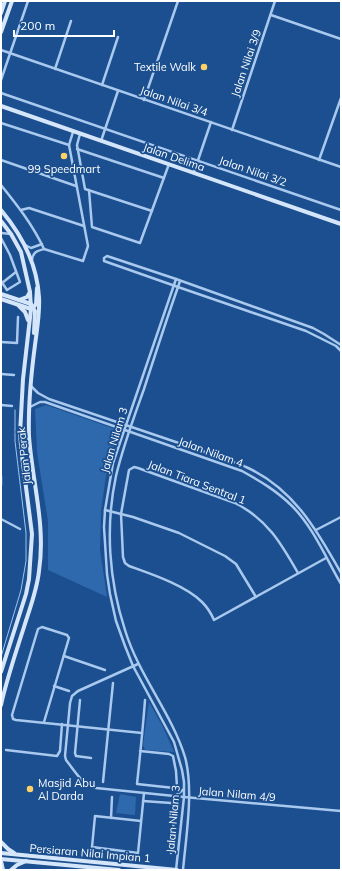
<svg xmlns="http://www.w3.org/2000/svg" width="342" height="871" viewBox="0 0 342 871" font-family="Mulish,sans-serif">
  <style>
    .green { fill: #2e69ad }
    .lines { fill: none; stroke-linecap: round; stroke-linejoin: round }
    .stream { stroke: #9cc4f0; stroke-width: 1 }
    .street { stroke: #a9c9ee; stroke-width: 2.5 }
    .secondary { stroke: #d6e6fa; stroke-width: 4 }
    .poi-dot { fill: #ffd166; stroke: #1b4f8f; stroke-width: 1.5 }
    .labels { text-anchor: middle; dominant-baseline: central; stroke-width: 3.5; stroke-linejoin: round; paint-order: stroke }
    .street-label { font-size: 11px; fill: #fff; stroke: #1b4f8f }
    .poi-label { font-size: 11px; fill: #fff; stroke: #1b4f8f; text-anchor: end }
  </style>
  <rect width="100%" height="100%" fill="#1b4f8f"/>
  <g class="green">
    <polygon points="46,405 115,429 117,437 106,476 101,511 100,550 107,597 48,570 48,521 37,452 35,409"/>
    <polygon points="149,702 163,727 174,752 145,750 143,745"/>
    <polygon points="120,794 136,797 135,814 134,815 116,813"/>
  </g>
  <g class="lines">
    <polyline class="stream" points="1,657 21,590 26,561 26,533 15,441 15,410"/>
    <g class="street">
      <polyline points="271,15 341,39"/>
      <polyline points="1,50 341,167"/>
      <polyline points="55,69 71,21"/>
      <polyline points="1,80 28,1"/>
      <polyline points="102,85 118,37"/>
      <polyline points="1,93 341,210"/>
      <polyline points="144,100 178,1"/>
      <polyline points="1,123 69,145"/>
      <polyline points="232,130 275,1"/>
      <polyline points="80,134 77,145 85,189 152,211"/>
      <polyline points="101,141 118,91"/>
      <polyline points="77,149 164,178"/>
      <polyline points="1,160 76,186"/>
      <polyline points="319,160 341,98"/>
      <polyline points="194,172 211,122"/>
      <path d="M1,185C17,205 33,225 44,249L83,261L88,246L69,145L73,132"/>
      <polyline points="89,190 92,227 140,243 169,164"/>
      <polyline points="21,210 29,208 84,226"/>
      <polyline points="1,233 11,234"/>
      <polyline points="1,238 10,255 20,282 7,290 1,281"/>
      <polyline points="25,245 31,248 42,244"/>
      <path d="M32,260C33,252 37,251 44,249"/>
      <polyline points="176,279 107,256 104,258 104,261 178,287 180,281"/>
      <polyline points="2,283 16,272"/>
      <polyline points="1,342 17,343 18,317"/>
      <polyline points="1,374 14,375"/>
      <path d="M31,386L38,393L49,399L220,457C229,461 238,463 246,467C293,488 317,530 341,573"/>
      <polyline points="1,405 12,406"/>
      <path d="M30,407L40,402H45L242,471C260,481 277,491 292,506C313,527 326,558 341,584"/>
      <polyline points="1,476 1,485"/>
      <polyline points="105,510 133,517 179,533 225,556 236,564 256,597"/>
      <polyline points="1,519 20,529"/>
      <polyline points="316,530 341,517"/>
      <path d="M298,573C281,543 267,519 235,503L138,468L134,467L129,470L121,514L123,557L125,563L129,566C151,574 185,585 202,602C207,607 211,613 214,620L326,558"/>
      <polyline points="64,656 105,670"/>
      <path d="M138,664L78,691L72,696L70,703L65,756L66,760C75,771 81,784 96,788L184,797L341,811"/>
      <polyline points="54,686 69,691"/>
      <polyline points="80,700 75,753 76,756 91,758"/>
      <polyline points="44,722 69,638 67,635 42,627 38,629 12,715 13,719 16,720 142,733"/>
      <polyline points="6,750 57,756 60,751 62,724"/>
      <path d="M140,751L169,754L173,756L176,771L177,787L174,788L137,784C140,756 143,728 145,700"/>
      <polyline points="103,782 113,683"/>
      <polyline points="175,796 184,789"/>
      <polyline points="143,801 171,803 175,806 171,853"/>
      <polyline points="111,818 112,797"/>
      <polyline points="141,821 95,816 92,847 138,853 144,793"/>
      <polyline points="176,870 184,797 184,782 182,770 174,742 133,666 125,646 116,621 110,594 107,574 104,527 105,510 113,463 176,279 313,328 324,334 341,345"/>
      <path d="M183,870C186,836 194,790 185,757C171,712 139,676 125,630C109,581 105,527 116,476C123,446 134,417 144,389C155,355 166,321 178,287L306,331L336,346L341,351"/>
    </g>
    <g class="secondary">
      <polyline points="1,13 5,1"/>
      <polyline points="1,32 12,1"/>
      <polyline points="1,106 341,224"/>
      <path d="M1,210C22,235 37,264 39,297C40,313 37,329 35,345C31,375 28,406 29,436C32,481 46,525 39,571C37,590 30,608 24,627C16,652 7,678 1,705"/>
      <polyline points="1,221 11,234 21,252 30,292 31,309 23,379 20,434 22,456 32,534 29,579 26,594 1,672"/>
      <polyline points="1,294 31,304"/>
      <polyline points="1,299 31,309"/>
      <polyline points="19,300 27,297 30,292"/>
      <polyline points="31,305 35,311 34,333"/>
      <polyline points="19,306 25,312 28,320"/>
      <polyline points="33,308 36,304 37,288"/>
      <polyline points="1,842 8,849 14,853"/>
      <polyline points="1,853 177,870"/>
      <polyline points="1,859 119,870"/>
      <polyline points="1,861 3,870"/>
      <polyline points="11,870 17,865 26,861"/>
    </g>
  </g>
  <g class="poi-dot">
    <circle cx="204" cy="67" r="4"/>
    <circle cx="64" cy="156" r="4"/>
    <circle cx="30" cy="789" r="4"/>
  </g>
  <g class="labels">
    <g class="street-label">
      <text transform="translate(246 63) rotate(-71)">Jalan Nilai 3/9</text>
      <text transform="translate(174 101) rotate(19)">Jalan Nilai 3/4</text>
      <text transform="translate(174 157) rotate(19)">Jalan Delima</text>
      <text transform="translate(253 171) rotate(19)">Jalan Nilai 3/2</text>
      <text transform="translate(114 440) rotate(-73)">Jalan Nilam 3</text>
      <text transform="translate(211 452) rotate(20)">Jalan Nilam 4</text>
      <text transform="translate(24 456) rotate(-96)">Jalan Perak</text>
      <text transform="translate(197 482) rotate(21)">Jalan Tiara Sentral 1</text>
      <text transform="translate(237 794) rotate(5)">Jalan Nilam 4/9</text>
      <text transform="translate(173 819) rotate(-85)">Jalan Nilam 3</text>
      <text transform="translate(90 853) rotate(5)">Persiaran Nilai Impian 1</text>
    </g>
    <g class="poi-label">
      <text x="196" y="67">Textile Walk</text>
      <text x="64" y="169" text-anchor="middle">99 Speedmart</text>
      <text x="38" y="783" text-anchor="start">Masjid Abu<tspan x="38" dy="13">Al Darda</tspan></text>
    </g>
  </g>
  <rect width="342" height="871" fill="none" stroke="#ffffff" stroke-width="4"/>
  <path d="M14 30v6h100v-6" fill="none" stroke="#ffffff" stroke-width="2"/>
  <text x="20" y="30" font-size="12" fill="#ffffff" stroke="#1b4f8f" stroke-width="3" paint-order="stroke">200 m</text>
</svg>
